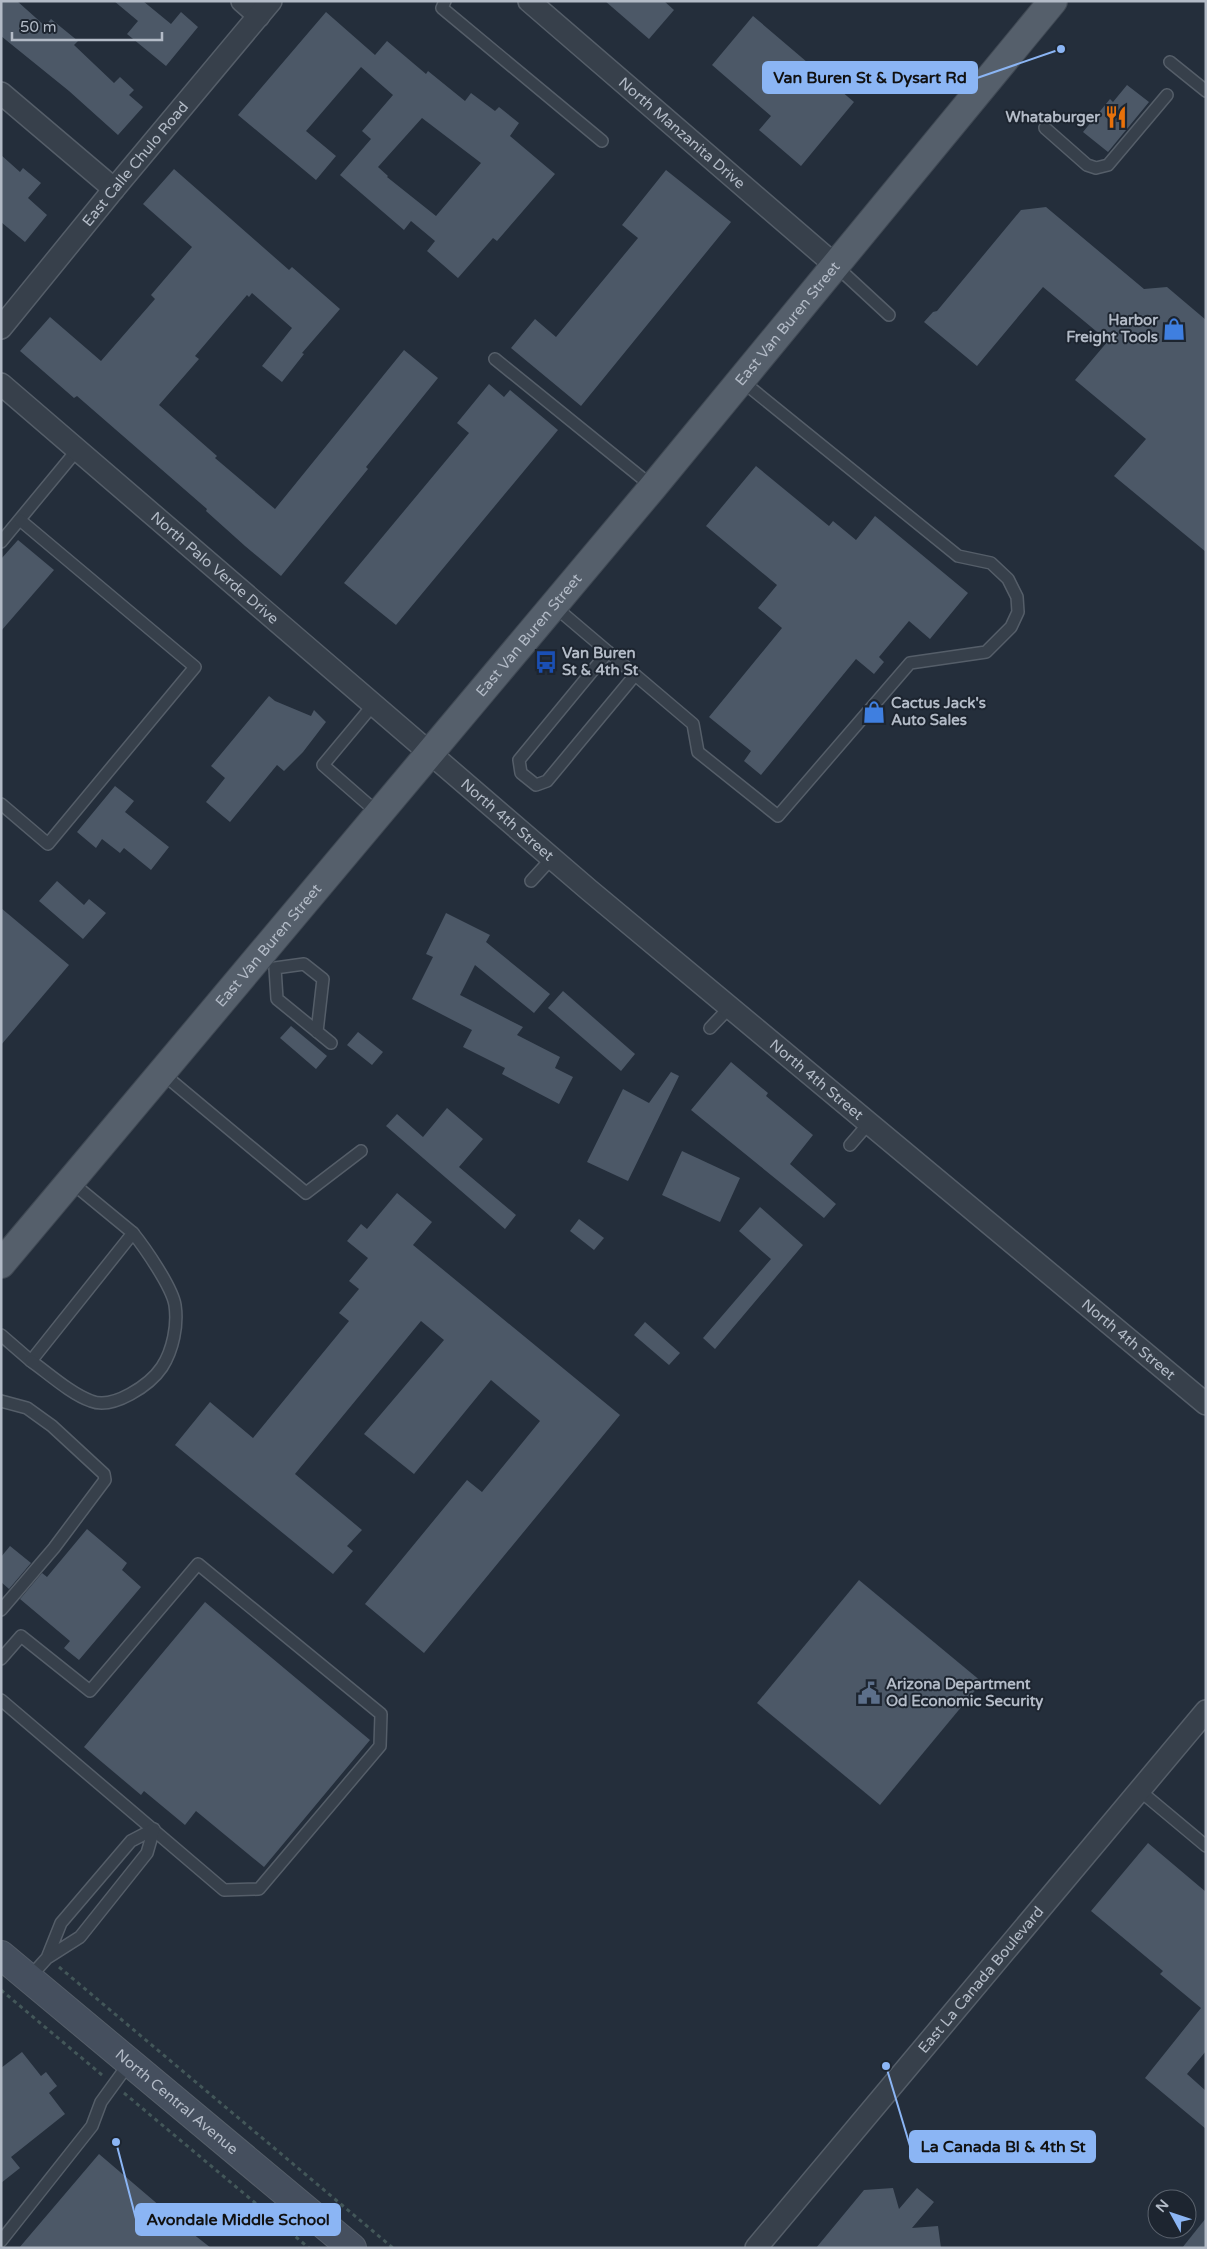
<svg xmlns="http://www.w3.org/2000/svg" width="1207" height="2249" viewBox="0 0 1207 2249" font-family="'Varela Round',sans-serif">
  <style>
    .building { fill: #4c5867; fill-rule: evenodd }
    .lines { fill: none; stroke-linecap: round; stroke-linejoin: round }
    .lane-casing { stroke: #555e69; stroke-width: 14 }
    .street-casing { stroke: #555e69; stroke-width: 24 }
    .secondary-casing { stroke: #555e69; stroke-width: 30 }
    .primary-casing { stroke: #404954; stroke-width: 30 }
    .path { stroke: #435759; stroke-width: 3; stroke-dasharray: 4 4; stroke-linecap: butt }
    .lane { stroke: #37404b; stroke-width: 11 }
    .street { stroke: #37404b; stroke-width: 21 }
    .secondary { stroke: #454f5e; stroke-width: 28 }
    .primary { stroke: #555f6b; stroke-width: 28 }
    .labels { text-anchor: middle; dominant-baseline: central; stroke-width: 4; stroke-linejoin: round; paint-order: stroke }
    .poi-label { font-size: 15px; font-weight: bold; fill: #b3bbc7; stroke: #1d2530; text-anchor: start }
    .street-label { font-size: 15px; fill: #b3bbc7; stroke: #1d2530 }
    .leader { fill: none; stroke: #8bb5f4; stroke-width: 2 }
    .callout-dot { fill: #8bb5f4; stroke: #1d2530; stroke-width: 2 }
    .callout { fill: #8bb5f4; stroke: #8bb5f4; stroke-width: 2 }
    .callout-label { font-size: 16px; text-anchor: middle; font-weight: bold; fill: #111 }
  </style>
  <rect width="100%" height="100%" fill="#242e3b"/>
  <g class="building">
    <polygon points="1,1 17,1 45,26 51,19 78,41 74,45 114,83 120,77 134,90 129,95 143,107 118,135 69,91 1,36"/>
    <polygon points="114,1 143,1 171,24 181,12 198,27 166,66 127,34 138,21"/>
    <polygon points="605,1 664,1 674,10 649,39"/>
    <path d="M326,12L375,55L387,41L426,74L428,71L465,101L471,93L495,111L499,107L519,123L510,136L555,174L497,241L493,238L458,278L427,251L435,241L411,221L404,230L340,175L371,139L362,131L393,95L361,67L306,131L336,156L316,180L238,115ZM422,118L481,163L436,216L387,177L388,176L378,167Z"/>
    <polygon points="753,16 854,102 801,166 759,130 771,116 712,65"/>
    <polygon points="1127,85 1149,102 1108,152 1083,132 1110,99 1113,102"/>
    <polygon points="1,155 20,172 23,168 41,183 28,198 47,215 25,242 1,222"/>
    <polygon points="174,169 289,270 292,267 340,309 302,353 304,354 282,382 262,366 292,328 252,293 249,297 247,295 195,356 199,359 159,405 217,456 215,458 275,509 404,350 438,378 366,467 368,469 281,576 245,546 206,511 207,509 77,396 74,398 20,351 50,317 101,361 155,299 151,295 192,247 143,204"/>
    <polygon points="666,170 731,222 581,406 511,348 535,319 556,337 638,238 622,225"/>
    <polygon points="1046,207 1144,289 1167,287 1206,320 1206,552 1114,476 1146,439 1075,380 1108,341 1043,287 977,366 924,322 933,312 937,311 1021,210"/>
    <polygon points="489,384 504,397 510,390 558,430 396,625 344,583 469,433 457,423"/>
    <polygon points="756,466 829,526 833,521 856,540 875,516 968,593 930,639 909,621 879,657 884,662 874,674 856,659 761,775 744,761 751,751 709,717 782,628 758,608 777,585 706,526"/>
    <polygon points="18,540 54,570 1,631 1,559"/>
    <polygon points="269,696 275,701 311,716 314,710 326,722 303,752 284,771 277,765 230,822 206,802 225,778 211,766"/>
    <polygon points="115,786 134,801 125,812 169,847 151,870 124,848 120,853 102,839 96,848 77,832"/>
    <polygon points="57,881 84,905 89,899 106,913 83,939 39,901"/>
    <polygon points="1,908 69,965 1,1045"/>
    <polygon points="446,913 490,935 486,942 550,994 534,1013 475,965 460,995 523,1027 517,1035 560,1057 555,1068 573,1077 559,1104 502,1074 505,1068 463,1047 472,1030 412,999 433,957 426,954"/>
    <polygon points="563,991 635,1054 621,1071 548,1008"/>
    <polygon points="291,1026 327,1056 316,1069 280,1038"/>
    <polygon points="358,1032 383,1052 372,1065 347,1045"/>
    <polygon points="731,1062 768,1093 766,1096 813,1135 790,1164 836,1204 824,1218 691,1110"/>
    <polygon points="671,1072 679,1076 628,1181 587,1162 623,1089 649,1103"/>
    <polygon points="447,1108 483,1139 459,1167 516,1215 505,1229 386,1126 397,1114 423,1137"/>
    <polygon points="682,1151 740,1178 720,1222 662,1195"/>
    <polygon points="397,1193 432,1222 413,1245 620,1415 424,1653 365,1604 467,1480 482,1492 540,1421 491,1380 414,1474 364,1434 444,1340 421,1321 295,1474 362,1530 347,1546 353,1551 333,1574 175,1445 210,1402 253,1438 349,1321 339,1313 359,1289 349,1281 368,1258 347,1241 361,1224 367,1229"/>
    <polygon points="760,1207 803,1245 715,1349 703,1338 771,1259 739,1231"/>
    <polygon points="579,1219 604,1238 594,1250 570,1231"/>
    <polygon points="645,1322 680,1353 669,1365 634,1335"/>
    <polygon points="87,1529 127,1563 122,1570 141,1587 79,1660 64,1648 70,1641 20,1599 42,1573 47,1577"/>
    <polygon points="10,1546 31,1563 9,1589 1,1582 1,1557"/>
    <polygon points="859,1580 982,1682 880,1805 757,1703"/>
    <polygon points="205,1602 370,1740 264,1867 196,1811 185,1825 144,1791 141,1795 84,1747"/>
    <polygon points="1148,1843 1206,1892 1206,2051 1187,2074 1206,2091 1206,2129 1145,2078 1201,2008 1160,1974 1163,1971 1091,1911"/>
    <polygon points="22,2052 41,2076 46,2072 57,2086 49,2093 65,2114 11,2157 20,2168 1,2183 1,2068"/>
    <polygon points="99,2154 188,2230 211,2248 19,2248"/>
    <polygon points="893,2188 899,2209 917,2188 934,2202 912,2228 938,2226 941,2248 816,2248 864,2190"/>
    <polygon points="1206,2218 1206,2248 1182,2248"/>
  </g>
  <g class="lines">
    <defs>
      <g id="lane">
        <polyline points="445,1 442,8 602,141"/>
        <polyline points="1170,62 1206,91"/>
        <polyline points="1045,128 1087,165 1096,168 1108,165 1167,95"/>
        <polyline points="836,266 889,315"/>
        <polyline points="495,359 653,487"/>
        <polyline points="1,542 77,450"/>
        <polyline points="554,606 693,724 698,752 778,816 910,663 986,652 1011,627 1018,612 1017,597 1008,579 991,563 958,556 742,381"/>
        <polyline points="608,652 519,760 521,773 536,785 547,781 635,675"/>
        <polyline points="373,705 323,765 379,814"/>
        <polyline points="1,804 48,844 195,667 20,520"/>
        <polyline points="531,881 552,858"/>
        <polyline points="710,1028 730,1007"/>
        <polyline points="317,1032 323,979 304,964 275,968 277,999 331,1043"/>
        <polyline points="162,1073 306,1193 361,1151"/>
        <polyline points="850,1145 869,1123"/>
        <polyline points="1,1335 31,1361 133,1233 71,1182"/>
        <path d="M31,1361C48,1373 71,1394 91,1401C113,1410 150,1385 162,1367C173,1350 178,1325 175,1305C172,1287 145,1248 133,1233"/>
        <polyline points="1,1401 27,1408 52,1426 104,1474 105,1480 54,1548 1,1610"/>
        <polyline points="1,1659 21,1636 90,1691 198,1564 381,1714 380,1746 259,1889 224,1890 1,1700"/>
        <polyline points="1139,1790 1206,1846"/>
        <polyline points="29,1978 47,1958 80,1937 147,1853 154,1829 131,1841 61,1923 47,1958"/>
        <polyline points="1,2241 92,2126 101,2102 130,2062"/>
      </g>
      <g id="street">
        <polyline points="242,1 259,16"/>
        <path id="s1" d="M529,1L836,266"/>
        <polyline points="1,93 114,189"/>
        <path id="s2" d="M1,328L114,189L271,1"/>
        <path id="s3" d="M1,384L589,890L1206,1404"/>
        <path id="s4" d="M756,2248L1206,1711"/>
      </g>
      <g id="secondary">
        <path id="s5" d="M1,1955L352,2248"/>
      </g>
      <g id="primary">
        <path id="s6" d="M1,1264L653,487L1053,1"/>
      </g>
    </defs>
    <use href="#lane" class="lane-casing"/>
    <use href="#street" class="street-casing"/>
    <use href="#secondary" class="secondary-casing"/>
    <use href="#primary" class="primary-casing"/>
    <g class="path">
      <polyline points="59,1967 393,2248"/>
      <polyline points="1,1990 102,2075"/>
      <polyline points="124,2093 309,2248"/>
    </g>
    <use href="#lane" class="lane"/>
    <use href="#street" class="street"/>
    <use href="#secondary" class="secondary"/>
    <use href="#primary" class="primary"/>
  </g>
  <defs>
    <symbol id="restaurant-bare" viewBox="-9 -9 18 18"><path d="M-5-6h1v4h1v-4h1v4h1v-4h1v5L-1.5 .5V6h-2V.5L-5-1ZM5-6V6H3V1.5H1.5Q1.5-4 5-6Z" fill="#e8710a" stroke="#1d2530" stroke-width="2.5" paint-order="stroke"/></symbol>
    <symbol id="shop-bare" viewBox="-9 -9 18 18"><path d="M-5-2.5h2.3a2.7 3.5 0 0 1 5.4 0H5L5.5 6h-11ZM-1.5-2.5h3a1.5 2.3 0 0 0-3 0Z" fill="#3f7fe0" stroke="#1d2530" stroke-width="2.5" paint-order="stroke"/></symbol>
    <symbol id="bus-bare" viewBox="-9 -9 18 18"><path d="M-5-6H5V4H4V6H2V4H-2V6H-4V4H-5ZM-3.5-4V0h7V-4ZM-3.5 1.2v1.5H-2V1.2ZM2 1.2v1.5H3.5V1.2Z" fill="#1a4fb4" stroke="#1d2530" stroke-width="2.5" paint-order="stroke"/></symbol>
    <symbol id="civic-bare" viewBox="-9 -9 18 18"><path d="M-.6-6.5H3V-4.5H.6V-3L4-1V1h2V6H-6V1h2V-1L-.6-3ZM-1.2 2.5V6h2.4V2.5Z" fill="#5c6f8a" stroke="#1d2530" stroke-width="2.5" paint-order="stroke"/></symbol>
  </defs>
  <g fill-rule="evenodd">
    <use href="#restaurant-bare" x="1100" y="101" width="32" height="32"/>
    <use href="#shop-bare" x="1158" y="313" width="32" height="32"/>
    <use href="#bus-bare" x="530" y="646" width="32" height="32"/>
    <use href="#shop-bare" x="858" y="696" width="32" height="32"/>
    <use href="#civic-bare" x="853" y="1677" width="32" height="32"/>
  </g>
  <g class="labels">
    <g class="poi-label">
      <text x="1100" y="117" text-anchor="end">Whataburger</text>
      <text x="1158" y="320" text-anchor="end">Harbor<tspan x="1158" dy="17">Freight Tools</tspan></text>
      <text x="562" y="653">Van Buren<tspan x="562" dy="17">St &amp; 4th St</tspan></text>
      <text x="891" y="703">Cactus Jack's<tspan x="891" dy="17">Auto Sales</tspan></text>
      <text x="886" y="1684">Arizona Department<tspan x="886" dy="17">Od Economic Security</tspan></text>
    </g>
    <g class="street-label">
      <text stroke="none"><textPath href="#s1" startOffset="202">North Manzanita Drive</textPath></text>
      <text stroke="none"><textPath href="#s2" startOffset="212">East Calle Chulo Road</textPath></text>
      <text stroke="none"><textPath href="#s6" startOffset="1226">East Van Buren Street</textPath></text>
      <text stroke="none"><textPath href="#s3" startOffset="282">North Palo Verde Drive</textPath></text>
      <text stroke="none"><textPath href="#s6" startOffset="821">East Van Buren Street</textPath></text>
      <text stroke="none"><textPath href="#s3" startOffset="668">North 4th Street</textPath></text>
      <text stroke="none"><textPath href="#s6" startOffset="416">East Van Buren Street</textPath></text>
      <text stroke="none"><textPath href="#s3" startOffset="1072">North 4th Street</textPath></text>
      <text stroke="none"><textPath href="#s3" startOffset="1478">North 4th Street</textPath></text>
      <text stroke="none"><textPath href="#s4" startOffset="350">East La Canada Boulevard</textPath></text>
      <text stroke="none"><textPath href="#s5" startOffset="229">North Central Avenue</textPath></text>
    </g>
  </g>
  <path class="leader" d="M1061 49L977 78M886 2066L910 2146M116 2142L136 2219"/>
  <g class="callout-dot">
    <circle cx="1061" cy="49" r="5"/>
    <circle cx="886" cy="2066" r="5"/>
    <circle cx="116" cy="2142" r="5"/>
  </g>
  <g class="callout">
    <rect x="763" y="62" width="214" height="31" rx="5"/>
    <rect x="910" y="2131" width="185" height="31" rx="5"/>
    <rect x="136" y="2204" width="204" height="31" rx="5"/>
  </g>
  <g class="callout-label">
    <text x="870" y="83">Van Buren St &amp; Dysart Rd</text>
    <text x="1003" y="2152">La Canada Bl &amp; 4th St</text>
    <text x="238" y="2225">Avondale Middle School</text>
  </g>
  <rect width="1207" height="2249" fill="none" stroke="#b3bbc7" stroke-width="5"/>
  <g transform="translate(1172 2214) rotate(310)"><circle r="24" fill="#1d2530" stroke="#59616c"/>
  <path d="M0-4L9 19L0 12L-9 19Z" fill="#8bb5f4"/>
  <text y="-8" font-size="14" font-weight="bold" text-anchor="middle" fill="#b3bbc7">N</text>
  </g>
  <path d="M12 32v8h150v-8" fill="none" stroke="#b3bbc7" stroke-width="2.5"/>
  <text x="20" y="32" font-size="15" fill="#b3bbc7" stroke="#1d2530" stroke-width="4" paint-order="stroke">50 m</text>
</svg>
